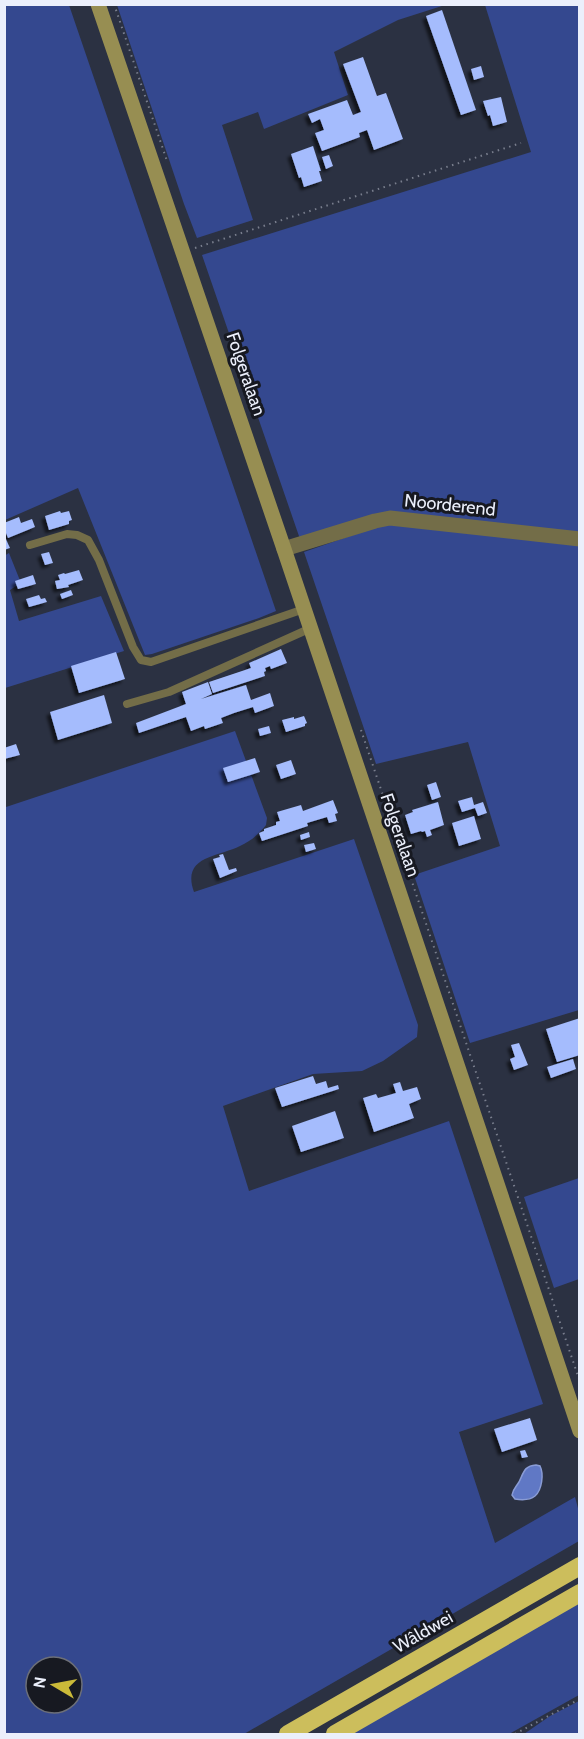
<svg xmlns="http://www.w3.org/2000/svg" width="584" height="1739" viewBox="0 0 584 1739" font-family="Cabin,sans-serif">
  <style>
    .green { fill: #34488f; fill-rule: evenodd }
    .water { fill: #6078c5; stroke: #8a9cd5; stroke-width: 1.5 }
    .building { fill: #a5bcfd; filter: url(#shadow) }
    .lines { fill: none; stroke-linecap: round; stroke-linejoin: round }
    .path { stroke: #797e8d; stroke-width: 2; stroke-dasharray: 1.5 4.5; stroke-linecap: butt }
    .lane { stroke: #736d48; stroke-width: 8 }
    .street { stroke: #736d48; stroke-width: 15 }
    .secondary { stroke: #978e52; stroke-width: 15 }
    .highway { stroke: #ccbe5c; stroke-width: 18 }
    .labels { text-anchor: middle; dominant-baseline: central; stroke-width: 6; stroke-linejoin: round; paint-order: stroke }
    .street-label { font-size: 18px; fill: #ebeffb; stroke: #171921 }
  </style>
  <defs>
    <filter id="shadow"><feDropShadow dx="-3.5" dy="3.5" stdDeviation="1.5" flood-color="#0009"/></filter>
  </defs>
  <rect width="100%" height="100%" fill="#2b3142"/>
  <g class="green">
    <polygon points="5,4 69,5 276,611 259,618 152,654 145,655 78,488 5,520"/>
    <polygon points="117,5 117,4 445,5 398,20 334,52 348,95 264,129 258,112 222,125 253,220 197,238 184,204"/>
    <polygon points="485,5 579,5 579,534 393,513 300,539 202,255 531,152"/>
    <polygon points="395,523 579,545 579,1010 470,1043 414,875 500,846 468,742 376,764 304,552 370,529"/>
    <polygon points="9,553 21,583 10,590 19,621 101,596 124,651 5,688 4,556"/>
    <path d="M235,731L267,818L266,825C259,834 251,841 240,846C218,857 181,856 194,892L354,839L418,1025L417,1037L383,1061L362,1071L313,1074L223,1106L249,1191L449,1121L543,1404L459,1432L495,1543L575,1497L579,1512V1541L244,1734H5L4,805L6,807ZM36,1667H72V1703H36Z"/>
    <polygon points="579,1178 579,1279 554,1288 524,1197"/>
    <polygon points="579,1602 579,1695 509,1734 344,1734"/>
    <polygon points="579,1701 579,1732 576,1734 524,1734 550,1716"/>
  </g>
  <path class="water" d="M536,1465L540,1466C544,1474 542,1490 535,1496C530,1500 521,1500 515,1499L512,1495C513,1489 516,1487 519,1482C524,1472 524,1466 536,1465Z"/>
  <g class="building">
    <polygon points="442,10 476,110 461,115 426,16"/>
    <polygon points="363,57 377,96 386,93 403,139 374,150 367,130 359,133 360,137 322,151 315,133 324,130 320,119 312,123 308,114 347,100 353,115 361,112 343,64"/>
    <polygon points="481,66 484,77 474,80 471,69"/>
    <polygon points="501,97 507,122 493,126 490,115 488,116 483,101"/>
    <polygon points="313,146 321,171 319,171 322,181 304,187 301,177 299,178 291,154"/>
    <polygon points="329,155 333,166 326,169 322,157"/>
    <polygon points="60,511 61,513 69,511 72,520 69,521 69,524 49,530 45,516"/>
    <polygon points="19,517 21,523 32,519 35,527 8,538 4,528 4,523"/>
    <polygon points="4,535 10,548 4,550"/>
    <polygon points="49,552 53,563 45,565 41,554"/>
    <polygon points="79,570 83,580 68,585 69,587 57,589 55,581 60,580 58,575 64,573 65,574"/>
    <polygon points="33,575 36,584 18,589 15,581"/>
    <polygon points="71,590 73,595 62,599 60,594"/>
    <polygon points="39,595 41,599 45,598 47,602 29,607 26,599"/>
    <polygon points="281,649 287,663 271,669 270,666 265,668 266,671 264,672 265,676 213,693 209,682 251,668 249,663"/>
    <polygon points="116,652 125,679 79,693 71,666"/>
    <polygon points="208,682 212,694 201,699 246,685 251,700 270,693 274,706 255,713 253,707 234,713 221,718 223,723 205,729 204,726 191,731 186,717 139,733 136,723 186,704 182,692"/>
    <polygon points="104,695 112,723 58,740 50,712"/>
    <polygon points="304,716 307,723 305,724 305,726 286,732 282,720 294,717 294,719"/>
    <polygon points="269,726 271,733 260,736 258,729"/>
    <polygon points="16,744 20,755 4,759 4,748"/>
    <polygon points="255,758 260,772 228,782 223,768"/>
    <polygon points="291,760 296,774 281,779 276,765"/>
    <polygon points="436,782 441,797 432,800 427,785"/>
    <polygon points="472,797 474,805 483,802 487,813 478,816 475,808 462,812 458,801"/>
    <polygon points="333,800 338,813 335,814 337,821 329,823 327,817 307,823 308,826 262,841 259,833 264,831 264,829 276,825 276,822 280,821 277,812 301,805 303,811"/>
    <polygon points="438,802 444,825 430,830 432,835 427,837 425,831 422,832 421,831 411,834 405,815 413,812 412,810"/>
    <polygon points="474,816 481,839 459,846 452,823"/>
    <polygon points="309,832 310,837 301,840 300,835"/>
    <polygon points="314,843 316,849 306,852 304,845"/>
    <polygon points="223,854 229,870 236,868 237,871 220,878 213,859 220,857 219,855"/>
    <polygon points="580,1018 580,1055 557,1062 546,1029"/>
    <polygon points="519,1043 528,1065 514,1070 510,1059 515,1057 511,1045"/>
    <polygon points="573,1059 576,1069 551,1078 547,1067"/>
    <polygon points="313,1076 316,1084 326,1081 328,1088 338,1085 339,1089 282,1107 275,1088"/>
    <polygon points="400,1082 403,1091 417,1087 421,1099 409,1104 414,1118 374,1132 363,1098 376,1094 378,1098 396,1093 393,1084"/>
    <polygon points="335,1111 344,1138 301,1152 292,1126"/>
    <polygon points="530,1418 537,1440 502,1452 494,1429"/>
    <polygon points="525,1450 528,1457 522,1458 520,1451"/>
  </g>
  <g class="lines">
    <g class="path">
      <polyline points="114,4 167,161"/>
      <polyline points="195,248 521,143"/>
      <polyline points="361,730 580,1382"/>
      <polyline points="515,1734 580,1699"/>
    </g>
    <g class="lane">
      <polyline points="30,545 67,534 77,535 88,540 99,560 133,647 141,660 151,662 304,609"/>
      <polyline points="127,704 169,692 311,628"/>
    </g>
    <polyline class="street" points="284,549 375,521 390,518 580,539"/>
    <polyline class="secondary" points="98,4 284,549 580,1431"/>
    <g class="highway">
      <polyline points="288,1734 580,1566"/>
      <polyline points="335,1734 580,1593"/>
    </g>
  </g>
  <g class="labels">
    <g class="street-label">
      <text transform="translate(246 374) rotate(71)">Folgeralaan</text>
      <text transform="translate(450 505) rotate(6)">Noorderend</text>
      <text transform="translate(400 835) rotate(71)">Folgeralaan</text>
      <text transform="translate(423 1632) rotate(-30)">Wâldwei</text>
    </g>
  </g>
  <rect width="584" height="1739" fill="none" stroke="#ebeffb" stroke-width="12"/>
  <g transform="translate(54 1685) rotate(280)"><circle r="28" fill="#171921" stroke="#6c6f78" stroke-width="1.5"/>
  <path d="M0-4.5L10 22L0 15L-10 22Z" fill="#cbba39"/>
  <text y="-9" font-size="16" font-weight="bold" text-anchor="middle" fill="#ebeffb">N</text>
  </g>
</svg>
